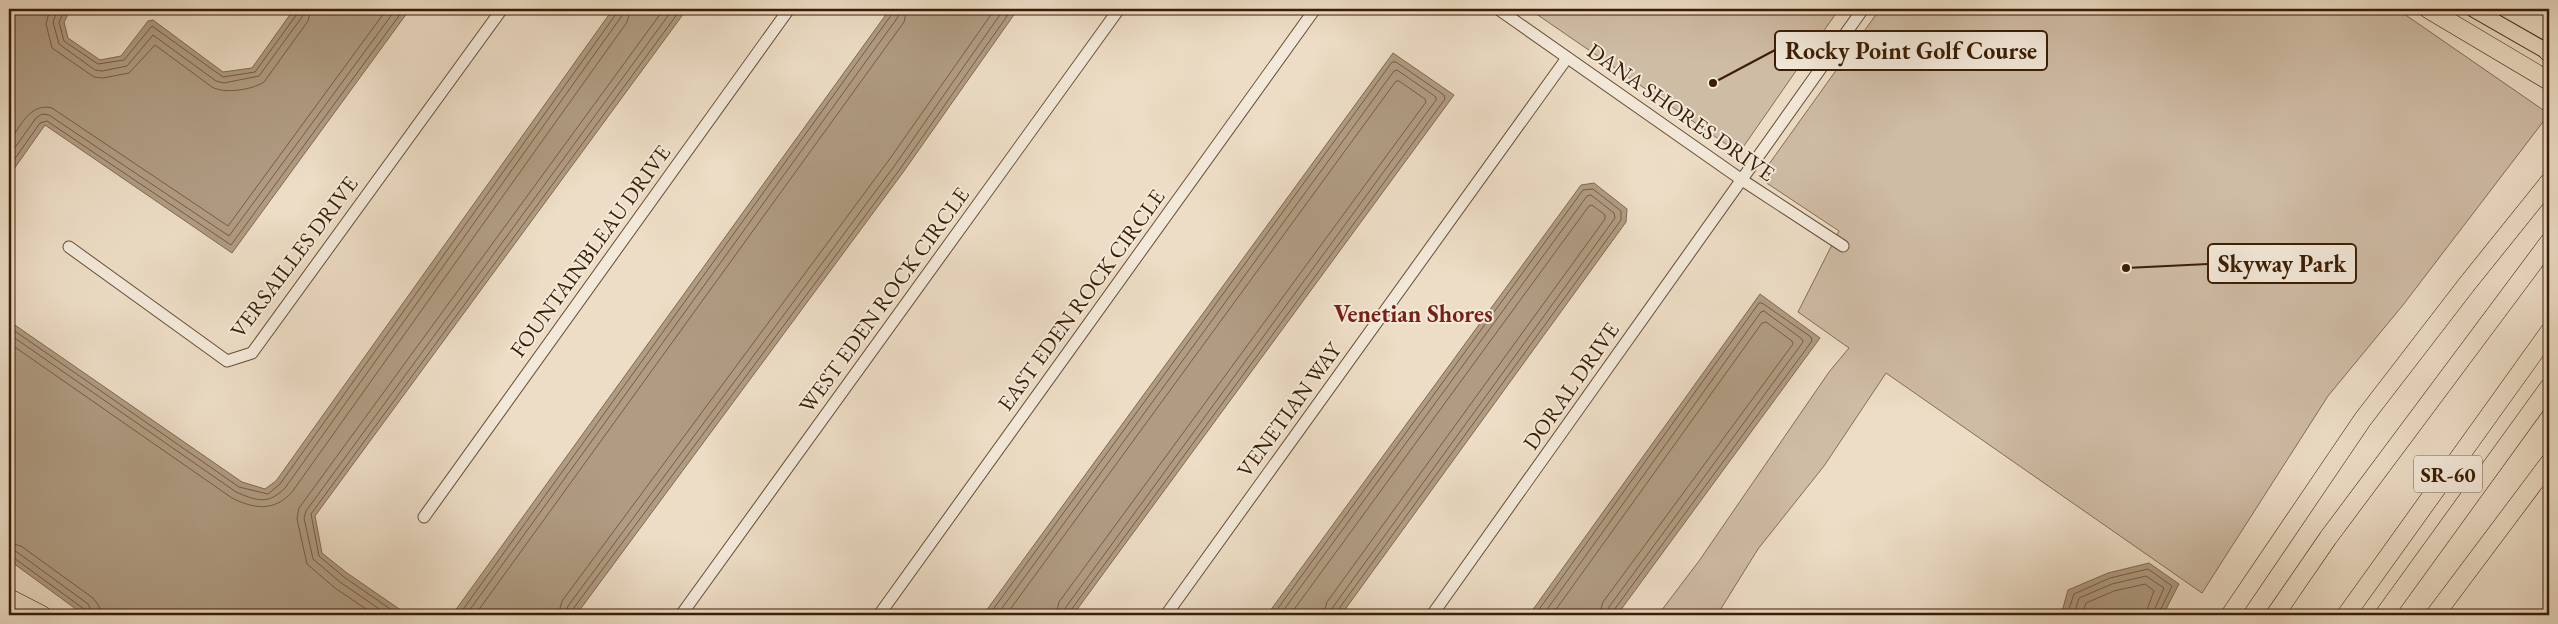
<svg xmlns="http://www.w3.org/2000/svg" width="2558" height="624" viewBox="0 0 2558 624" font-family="'EB Garamond',serif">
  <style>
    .green { fill: #cfbca5; stroke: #856c54 }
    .water { fill: #b09c83; stroke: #81694f }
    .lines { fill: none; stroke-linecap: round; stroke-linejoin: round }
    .shore { stroke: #765c42; stroke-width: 1 }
    .minor-casing { stroke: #684d33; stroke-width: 13 }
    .major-casing { stroke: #3b1d02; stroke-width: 17 }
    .highway-casing { stroke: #3b1d02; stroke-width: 19 }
    .minor { stroke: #f3e9da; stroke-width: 11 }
    .major { stroke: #edddc6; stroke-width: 15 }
    .highway { stroke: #edddc6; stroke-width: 18 }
    .labels { text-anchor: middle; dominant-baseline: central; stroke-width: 4; stroke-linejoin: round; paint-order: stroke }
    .shield { fill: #f3e9da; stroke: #725a43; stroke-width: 1 }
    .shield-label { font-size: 21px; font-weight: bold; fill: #3b1d02 }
    .street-label { font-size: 22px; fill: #3b1d02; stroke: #f3e9da }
    .neighbourhood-label { font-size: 24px; font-weight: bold; fill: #7a1f14; stroke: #f3e9da }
    .leader { fill: none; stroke: #3b1d02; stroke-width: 2 }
    .callout-dot { fill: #3b1d02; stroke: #f3e9da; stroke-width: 2 }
    .callout { fill: #f3e9da; stroke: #3b1d02; stroke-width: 2 }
    .callout-label { font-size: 24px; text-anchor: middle; font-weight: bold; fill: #3b1d02 }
  </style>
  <rect width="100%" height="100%" fill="#edddc6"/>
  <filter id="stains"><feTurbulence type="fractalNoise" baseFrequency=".004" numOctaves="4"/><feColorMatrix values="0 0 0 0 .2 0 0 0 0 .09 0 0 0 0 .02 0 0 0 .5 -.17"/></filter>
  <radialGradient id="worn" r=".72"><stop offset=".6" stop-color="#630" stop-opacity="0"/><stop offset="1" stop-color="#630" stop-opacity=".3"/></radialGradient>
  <g class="green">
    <polygon points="1529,9 1839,9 1739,153"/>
    <polygon points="1880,9 2397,9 2549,114 2403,305 2328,396 2202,593 1886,373 1824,466 1758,549 1717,615 1658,615 1699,561 1829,372 1849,348 1798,312 1839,231 1759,178"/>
  </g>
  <g class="water">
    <polygon points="9,9 71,9 64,22 68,38 100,60 121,56 148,21 153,20 223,72 252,68 294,9 410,9 232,253 45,125 9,176"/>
    <polygon points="613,9 687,9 315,516 322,553 347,573 408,615 84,615 9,560 9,321 242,482 265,489 276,481"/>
    <polygon points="890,9 1018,9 904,171 576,615 452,615"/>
    <polygon points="1393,53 1454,95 1073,615 983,615"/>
    <polygon points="1594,183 1627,209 1626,222 1341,615 1267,615 1581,185"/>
    <polygon points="1760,294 1820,338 1617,615 1529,615"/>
    <polygon points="2149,563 2179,584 2163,615 2061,615 2068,590 2108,573"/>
  </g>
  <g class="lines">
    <g class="shore">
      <path d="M50,9L46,24L52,48L94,77L103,78L129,73L155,45L212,87C224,94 252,90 264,82L308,21L311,9"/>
      <polyline points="58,9 53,22 59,44 95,70 102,71 127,66 153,35 216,81 224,83 259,76 302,17 304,9"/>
      <polyline points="65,9 59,22 64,41 98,64 124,60 152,26 223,77 255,72 297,14 298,9"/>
      <path d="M9,143C19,128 30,102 52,108L228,226L387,9"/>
      <polyline points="9,156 36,118 42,114 49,115 229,236 396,9"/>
      <polyline points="9,167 40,123 47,121 231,245 404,9"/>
      <polyline points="9,327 239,487 268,494 280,484 616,14 617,9"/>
      <path d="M9,334L236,492C257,501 268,505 285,488L621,17L623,9"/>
      <path d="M9,343L232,498C254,509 274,512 292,492L627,22L631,9"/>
      <polyline points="9,543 21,546 93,598 99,606 100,615"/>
      <polyline points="9,550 17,552 88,604 93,615"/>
      <polyline points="9,556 14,558 84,609 87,615"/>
      <polyline points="375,615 335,588 307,564 297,519 299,508 664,9"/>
      <polyline points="388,615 340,582 313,559 304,518 306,511 673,9"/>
      <polyline points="399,615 344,577 319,556 311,514 681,9"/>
      <polyline points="459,615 892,14 894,9"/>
      <polyline points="466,615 898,17 900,9"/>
      <polyline points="475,615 904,22 907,9"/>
      <polyline points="558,615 562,601 889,160 995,9"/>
      <polyline points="565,615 568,606 895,165 1004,9"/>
      <polyline points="572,615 573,609 900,169 1012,9"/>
      <polyline points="989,615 1392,62 1396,62 1444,95 1445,99 1071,610 1069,615"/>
      <polyline points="997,615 1394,71 1397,70 1436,97 1436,100 1066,607 1063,615"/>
      <polyline points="1006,615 1396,81 1399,81 1425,99 1426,102 1059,602 1056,615"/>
      <polyline points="1273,615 1583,190 1593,189 1621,211 1621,220 1338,610 1337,615"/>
      <polyline points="1280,615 1587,196 1591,195 1614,213 1615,218 1333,607 1331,615"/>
      <polyline points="1290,615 1589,206 1592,205 1605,215 1605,219 1327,602 1323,615"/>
      <polyline points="1535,615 1759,303 1762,303 1811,337 1812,341 1614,610 1613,615"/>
      <polyline points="1543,615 1761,312 1764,311 1802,339 1803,342 1609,607 1607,615"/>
      <polyline points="1552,615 1762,323 1766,322 1792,341 1793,344 1603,602 1599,615"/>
      <polyline points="2067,615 2074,594 2110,578 2148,569 2172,586 2158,615"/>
      <polyline points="2074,615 2079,598 2112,584 2146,576 2164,588 2152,615"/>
      <polyline points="2082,615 2086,603 2114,591 2145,584 2154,591 2145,615"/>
    </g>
    <defs>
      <g id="minor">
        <polyline points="1498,9 1742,180 1843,246"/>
        <polyline points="69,247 227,361 252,353 502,9"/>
        <polyline points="424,517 789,9"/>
        <polyline points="681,615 1119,9"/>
        <polyline points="879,615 1315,9"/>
        <polyline points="1166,615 1567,58"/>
        <polyline points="1432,615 1863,9"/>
      </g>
      <polyline id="major" points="2473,9 2548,52"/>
      <g id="highway">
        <polyline points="2428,9 2549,81"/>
        <polyline points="2548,52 2549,53"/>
        <polyline points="9,598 42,615"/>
        <polyline points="2230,615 2363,419 2467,284 2549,182"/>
        <polyline points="2275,615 2328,538 2549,242"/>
        <polyline points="2346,615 2549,332"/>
        <polyline points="2384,615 2549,387"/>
        <polyline points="2435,615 2549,463"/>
      </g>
    </defs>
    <use href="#minor" class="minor-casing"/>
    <use href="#major" class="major-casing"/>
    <use href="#highway" class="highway-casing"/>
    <use href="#minor" class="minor"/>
    <use href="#major" class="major"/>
    <use href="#highway" class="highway"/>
  </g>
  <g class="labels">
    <rect class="shield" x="2414" y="455.5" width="68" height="37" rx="4"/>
    <g class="shield-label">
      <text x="2448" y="474">SR-60</text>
    </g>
    <g class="street-label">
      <text transform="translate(1681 112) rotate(35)">DANA SHORES DRIVE</text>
      <text transform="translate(590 251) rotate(-54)">FOUNTAINBLEAU DRIVE</text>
      <text transform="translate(294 257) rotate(-53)">VERSAILLES DRIVE</text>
      <text transform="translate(884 300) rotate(-54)">WEST EDEN ROCK CIRCLE</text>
      <text transform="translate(1081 300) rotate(-54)">EAST EDEN ROCK CIRCLE</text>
      <text transform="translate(1571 386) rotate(-55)">DORAL DRIVE</text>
      <text transform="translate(1289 410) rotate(-54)">VENETIAN WAY</text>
    </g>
    <g class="neighbourhood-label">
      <text x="1413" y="313">Venetian Shores</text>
    </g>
  </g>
  <path class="leader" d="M1713 83L1775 50M2126 268L2208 264"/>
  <g class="callout-dot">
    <circle cx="1713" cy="83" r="5"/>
    <circle cx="2126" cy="268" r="5"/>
  </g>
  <g class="callout">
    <rect x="1775" y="31" width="272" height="39" rx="5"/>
    <rect x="2208" y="244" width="148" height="39" rx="5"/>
  </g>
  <g class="callout-label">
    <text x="1911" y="59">Rocky Point Golf Course</text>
    <text x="2282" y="272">Skyway Park</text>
  </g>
  <rect width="2558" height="624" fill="none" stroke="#edddc6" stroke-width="30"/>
  <rect x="10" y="10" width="2538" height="604" fill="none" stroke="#3b1d02" stroke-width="2.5"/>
  <rect x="15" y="15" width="2528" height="594" fill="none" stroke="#3b1d02"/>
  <rect width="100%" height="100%" filter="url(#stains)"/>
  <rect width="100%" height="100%" fill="url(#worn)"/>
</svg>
